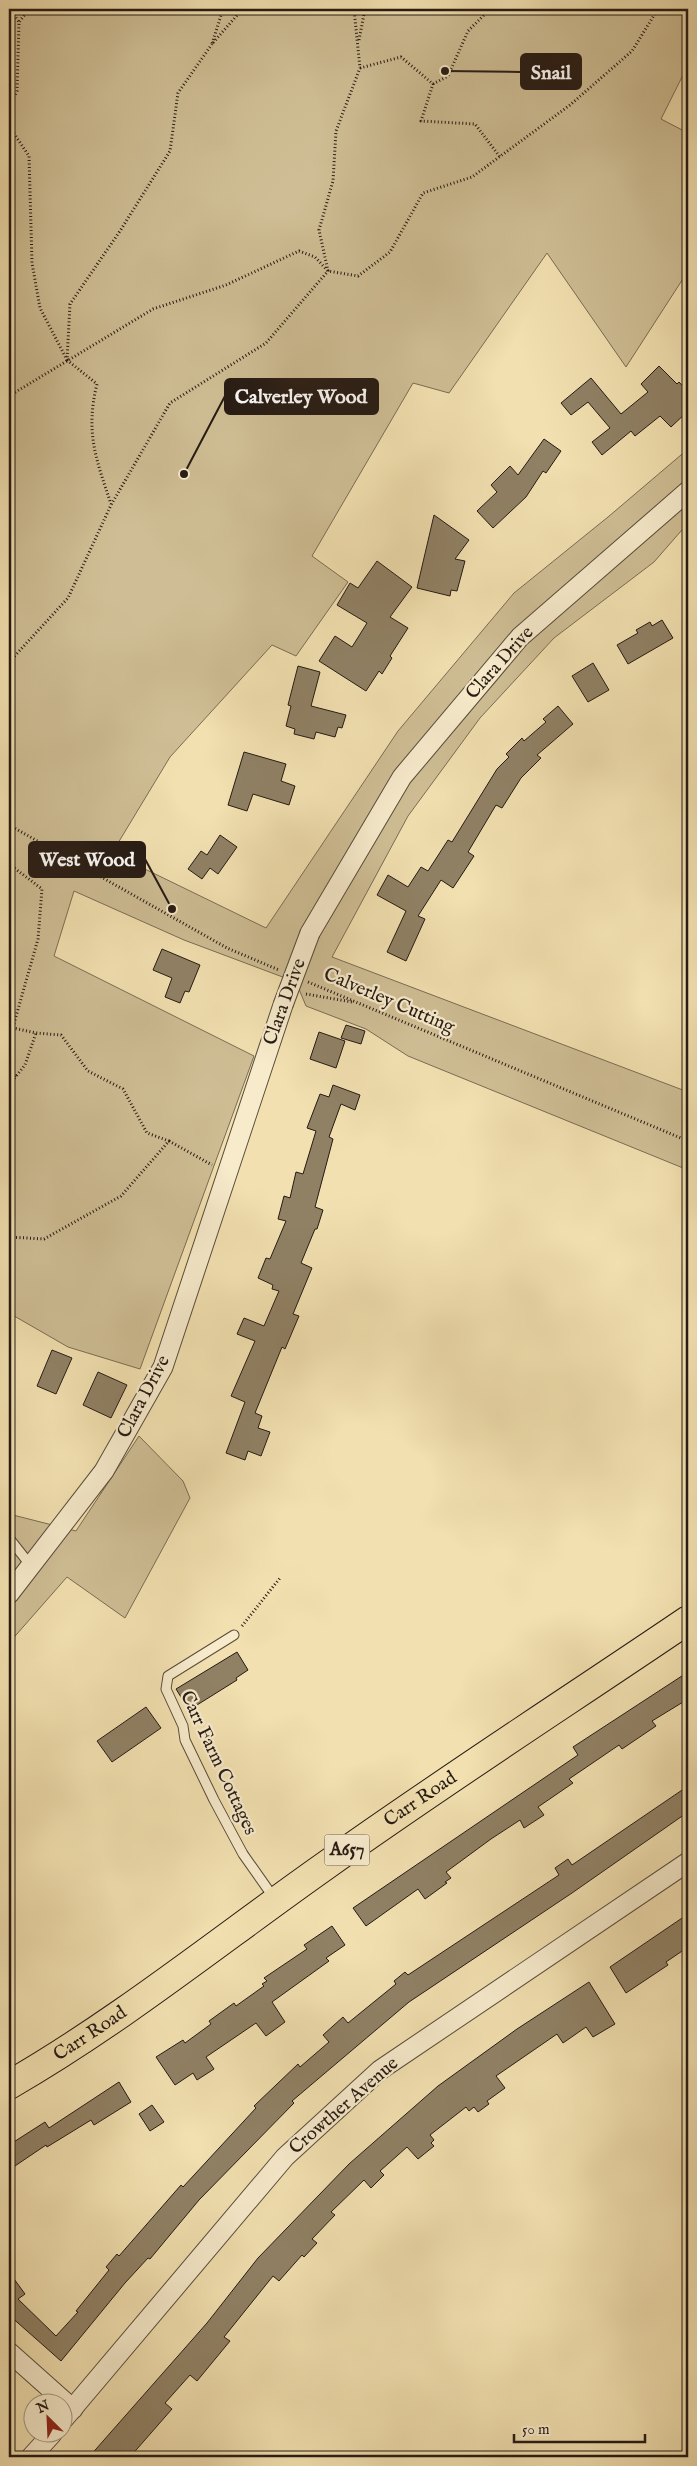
<svg xmlns="http://www.w3.org/2000/svg" width="697" height="2466" viewBox="0 0 697 2466" font-family="'IM FELL English',serif">
  <style>
    .green { fill: #cfbe95; stroke: #7a6c54 }
    .building { fill: #908165; stroke: #251a14 }
    .lines { fill: none; stroke-linecap: round; stroke-linejoin: round }
    .service-casing { stroke: #584c3b; stroke-width: 11 }
    .minor-casing { stroke: #584c3b; stroke-width: 21 }
    .primary-casing { stroke: #251a14; stroke-width: 30 }
    .path { stroke: #251a14; stroke-width: 3; stroke-dasharray: 1 2.5; stroke-linecap: butt }
    .service { stroke: #f7ebcc; stroke-width: 9 }
    .minor { stroke: #f7ebcc; stroke-width: 19 }
    .primary { stroke: #f2e0b0; stroke-width: 28 }
    .minor-bridge-casing { stroke: #584c3b; stroke-width: 21; stroke-linecap: butt }
    .minor-bridge { stroke: #f7ebcc; stroke-width: 19 }
    .labels { text-anchor: middle; dominant-baseline: central; stroke-width: 4.5; stroke-linejoin: round; paint-order: stroke }
    .shield { fill: #f7ebcc; stroke: #64594b; stroke-width: 1 }
    .shield-label { font-size: 18px; font-weight: bold; fill: #251a14 }
    .street-label { font-size: 19px; fill: #251a14; stroke: #f7ebcc }
    .leader { fill: none; stroke: #251a14; stroke-width: 2 }
    .callout-dot { fill: #251a14; stroke: #f7ebcc; stroke-width: 2 }
    .callout { fill: #251a14; stroke: #251a14; stroke-width: 2 }
    .callout-label { font-size: 20px; text-anchor: middle; font-weight: bold; fill: #fff }
  </style>
  <rect width="100%" height="100%" fill="#f2e0b0"/>
  <filter id="stains"><feTurbulence type="fractalNoise" baseFrequency=".004" numOctaves="4"/><feColorMatrix values="0 0 0 0 .2 0 0 0 0 .09 0 0 0 0 .02 0 0 0 .5 -.17"/></filter>
  <radialGradient id="worn" r=".72"><stop offset=".6" stop-color="#630" stop-opacity="0"/><stop offset="1" stop-color="#630" stop-opacity=".3"/></radialGradient>
  <g class="green">
    <polygon points="9,9 688,9 688,65 661,119 688,133 688,271 626,367 547,253 449,393 413,383 312,556 348,582 296,656 272,645 170,757 112,853 266,928 398,731 514,593 608,517 688,449 688,523 654,562 554,638 480,718 408,816 332,957 688,1092 688,1170 408,1056 366,1029 306,1006 296,982 184,940 74,891 54,956 254,1056 140,1369 68,1347 9,1313"/>
    <polygon points="139,1436 183,1481 190,1498 125,1618 67,1577 9,1643 9,1514 76,1531"/>
  </g>
  <g class="building">
    <polygon points="659,366 677,384 679,382 688,392 688,411 671,427 660,416 635,436 631,431 602,455 592,442 610,428 588,402 571,415 561,403 591,378 621,414 648,392 641,384"/>
    <polygon points="544,439 561,451 546,473 543,471 526,497 493,528 477,511 497,492 491,485 510,466 518,475"/>
    <polygon points="434,515 469,540 455,559 465,561 457,591 451,590 450,596 417,588"/>
    <polygon points="377,561 412,587 390,617 408,628 390,656 392,658 382,674 379,671 366,691 319,661 335,636 352,647 367,623 337,605 350,583 358,588"/>
    <polygon points="662,620 673,638 628,664 617,645 638,633 636,630 650,622 652,626"/>
    <polygon points="593,663 609,690 588,702 572,676"/>
    <polygon points="298,666 320,672 311,706 346,715 342,728 338,727 335,737 316,732 314,739 294,734 295,729 286,726 291,706 288,705"/>
    <polygon points="558,706 573,724 537,755 541,758 521,778 502,808 496,805 468,852 474,856 453,888 441,880 418,916 425,919 406,961 387,952 406,911 377,895 388,875 408,887 421,867 428,871 448,840 452,842 497,769 509,757 506,754 522,738 524,741 546,722 543,719"/>
    <polygon points="244,752 286,764 281,781 295,786 289,805 253,794 247,811 228,805"/>
    <polygon points="220,835 237,847 218,874 210,868 202,879 188,869 201,851 207,855"/>
    <polygon points="162,949 200,965 189,992 185,991 180,1003 165,997 172,978 153,970"/>
    <polygon points="346,1025 365,1031 361,1044 341,1038"/>
    <polygon points="319,1032 345,1041 336,1068 310,1059"/>
    <polygon points="333,1085 360,1095 355,1110 341,1104 329,1137 333,1139 315,1207 323,1210 317,1229 315,1229 301,1263 312,1268 293,1314 299,1316 285,1349 282,1347 255,1413 262,1416 258,1428 270,1432 261,1456 248,1451 245,1460 226,1453 245,1402 231,1396 255,1341 237,1334 244,1318 264,1326 279,1291 272,1289 273,1285 258,1278 266,1258 270,1259 286,1221 278,1219 284,1196 290,1198 296,1172 303,1174 316,1131 307,1128 320,1094 329,1097"/>
    <polygon points="52,1350 72,1358 56,1394 37,1386"/>
    <polygon points="98,1372 127,1385 111,1418 83,1405"/>
    <polygon points="237,1652 248,1670 236,1678 237,1680 189,1710 176,1689"/>
    <polygon points="688,1672 688,1699 652,1721 656,1726 622,1749 619,1745 569,1779 573,1783 538,1807 544,1815 524,1828 520,1820 491,1839 446,1872 451,1878 445,1882 447,1883 425,1899 418,1889 366,1926 353,1908 578,1755 573,1747"/>
    <polygon points="146,1707 161,1728 112,1762 97,1741"/>
    <polygon points="688,1786 688,1812 572,1893 409,2002 292,2101 294,2103 199,2200 150,2259 148,2258 125,2283 61,2361 9,2315 9,2272 25,2294 18,2299 56,2336 78,2312 76,2311 109,2270 106,2267 117,2254 119,2256 181,2185 183,2187 256,2108 254,2106 298,2064 300,2067 329,2042 323,2035 343,2017 348,2023 396,1984 394,1981 405,1972 408,1975 559,1875 555,1868 568,1859 572,1865"/>
    <polygon points="688,1914 688,1947 666,1962 668,1965 626,1993 610,1967"/>
    <polygon points="332,1926 345,1945 326,1958 329,1961 272,2002 285,2022 266,2036 256,2023 206,2057 214,2069 197,2080 193,2073 175,2085 156,2057 183,2040 185,2043 211,2024 209,2021 234,2003 236,2006 264,1986 262,1984 267,1981 264,1978 307,1949 304,1945"/>
    <polygon points="589,1982 615,2024 593,2037 586,2027 563,2043 557,2034 496,2076 505,2088 487,2101 489,2104 478,2112 474,2107 469,2111 466,2107 430,2135 434,2140 431,2143 434,2146 418,2159 407,2147 380,2171 384,2175 371,2188 364,2180 331,2212 335,2215 312,2239 317,2243 304,2257 302,2255 279,2281 273,2276 224,2337 230,2341 197,2381 190,2375 165,2403 172,2409 130,2457 89,2457 207,2323 258,2258 349,2164 438,2086 517,2029"/>
    <polygon points="119,2082 131,2102 94,2125 91,2120 47,2147 46,2145 9,2170 9,2145 45,2122 49,2128"/>
    <polygon points="152,2105 164,2122 150,2131 139,2114"/>
  </g>
  <g class="lines">
    <defs>
      <g id="service">
        <polyline points="9,1538 31,1566"/>
        <polyline points="234,1635 168,1676 166,1689 183,1726 185,1740 214,1800 243,1854 274,1898"/>
      </g>
      <g id="minor">
        <polyline points="310,933 402,777 520,637 688,491"/>
        <polyline points="9,1594 104,1471 163,1367 283,1005"/>
        <polyline points="9,2352 73,2409"/>
        <polyline points="62,2421 285,2157 380,2070 688,1862"/>
        <polyline points="31,2457 52,2434"/>
      </g>
      <g id="primary">
        <path id="s1" d="M9,2085C120,2021 220,1940 325,1866C444,1781 567,1702 688,1620"/>
      </g>
    </defs>
    <use href="#service" class="service-casing"/>
    <use href="#minor" class="minor-casing"/>
    <use href="#primary" class="primary-casing"/>
    <g class="path">
      <polyline points="10,9 19,22"/>
      <polyline points="223,9 212,44 239,13 249,9"/>
      <polyline points="359,40 365,9"/>
      <polyline points="360,68 401,57 433,84 421,121 475,124 500,157"/>
      <polyline points="433,84 448,76 468,31 490,9"/>
      <polyline points="9,107 17,91 19,22 29,9"/>
      <polyline points="9,129 11,129 29,156 32,263 40,308 67,360 70,304 120,231 170,151 178,93 212,44"/>
      <path d="M67,360L97,384C85,432 96,459 111,504"/>
      <polyline points="9,396 153,309 226,285 299,251 315,257 328,271 358,276 390,252 423,193 472,177 570,105 632,51 658,9"/>
      <polyline points="9,665 11,660 68,598 111,505 170,403 266,343 328,271 319,230 333,181 336,131 360,68 354,9"/>
      <polyline points="9,825 227,948 279,970"/>
      <polyline points="9,864 42,889 38,939 9,1041"/>
      <polyline points="308,982 688,1141"/>
      <polyline points="306,994 352,1002"/>
      <polyline points="9,1073 17,1076"/>
      <polyline points="169,1141 212,1165"/>
      <polyline points="9,1147 11,1145 13,1080 25,1065 36,1033"/>
      <polyline points="9,1237 44,1239 121,1196 169,1141 147,1133 123,1089 88,1071 61,1035 36,1033 13,1028"/>
      <polyline points="242,1626 280,1578"/>
    </g>
    <use href="#service" class="service"/>
    <use href="#minor" class="minor"/>
    <use href="#primary" class="primary"/>
    <defs>
      <polyline id="minor-bridge" points="283,1005 310,933"/>
    </defs>
    <use href="#minor-bridge" class="minor-bridge-casing"/>
    <use href="#minor-bridge" class="minor-bridge"/>
  </g>
  <g class="labels">
    <rect class="shield" x="324.5" y="1834.5" width="45" height="31" rx="4"/>
    <g class="shield-label">
      <text x="347" y="1850">A657</text>
    </g>
    <g class="street-label">
      <text transform="translate(500 663) rotate(-48)">Clara Drive</text>
      <text transform="translate(389 1001) rotate(23)">Calverley Cutting</text>
      <text transform="translate(285 1002) rotate(-70)">Clara Drive</text>
      <text transform="translate(144 1397) rotate(-62)">Clara Drive</text>
      <text transform="translate(218 1763) rotate(65)">Carr Farm Cottages</text>
      <text stroke="none"><textPath href="#s1" startOffset="501">Carr Road</textPath></text>
      <text stroke="none"><textPath href="#s1" startOffset="96">Carr Road</textPath></text>
      <text transform="translate(344 2106) rotate(-41)">Crowther Avenue</text>
    </g>
  </g>
  <path class="leader" d="M445 71L521 72M184 474L225 396M172 909L145 859"/>
  <g class="callout-dot">
    <circle cx="445" cy="71" r="5"/>
    <circle cx="184" cy="474" r="5"/>
    <circle cx="172" cy="909" r="5"/>
  </g>
  <g class="callout">
    <rect x="521" y="54" width="60" height="35" rx="5"/>
    <rect x="225" y="379" width="153" height="35" rx="5"/>
    <rect x="29" y="842" width="116" height="35" rx="5"/>
  </g>
  <g class="callout-label">
    <text x="551" y="79">Snail</text>
    <text x="301" y="403">Calverley Wood</text>
    <text x="87" y="866">West Wood</text>
  </g>
  <rect width="697" height="2466" fill="none" stroke="#f2e0b0" stroke-width="30"/>
  <rect x="10" y="10" width="677" height="2446" fill="none" stroke="#251a14" stroke-width="2.5"/>
  <rect x="15" y="15" width="667" height="2436" fill="none" stroke="#251a14"/>
  <g transform="translate(48 2418) rotate(336)"><circle r="24" fill="#f7ebcc" stroke="#a39782"/>
  <path d="M0-4L9 19L0 12L-9 19Z" fill="#8f2418"/>
  <text y="-8" font-size="14" font-weight="bold" text-anchor="middle" fill="#251a14">N</text>
  </g>
  <path d="M514 2434v8h131v-8" fill="none" stroke="#251a14" stroke-width="2.5"/>
  <text x="522" y="2434" font-size="15" fill="#251a14" stroke="#f7ebcc" stroke-width="4" paint-order="stroke">50 m</text>
  <rect width="100%" height="100%" filter="url(#stains)"/>
  <rect width="100%" height="100%" fill="url(#worn)"/>
</svg>
